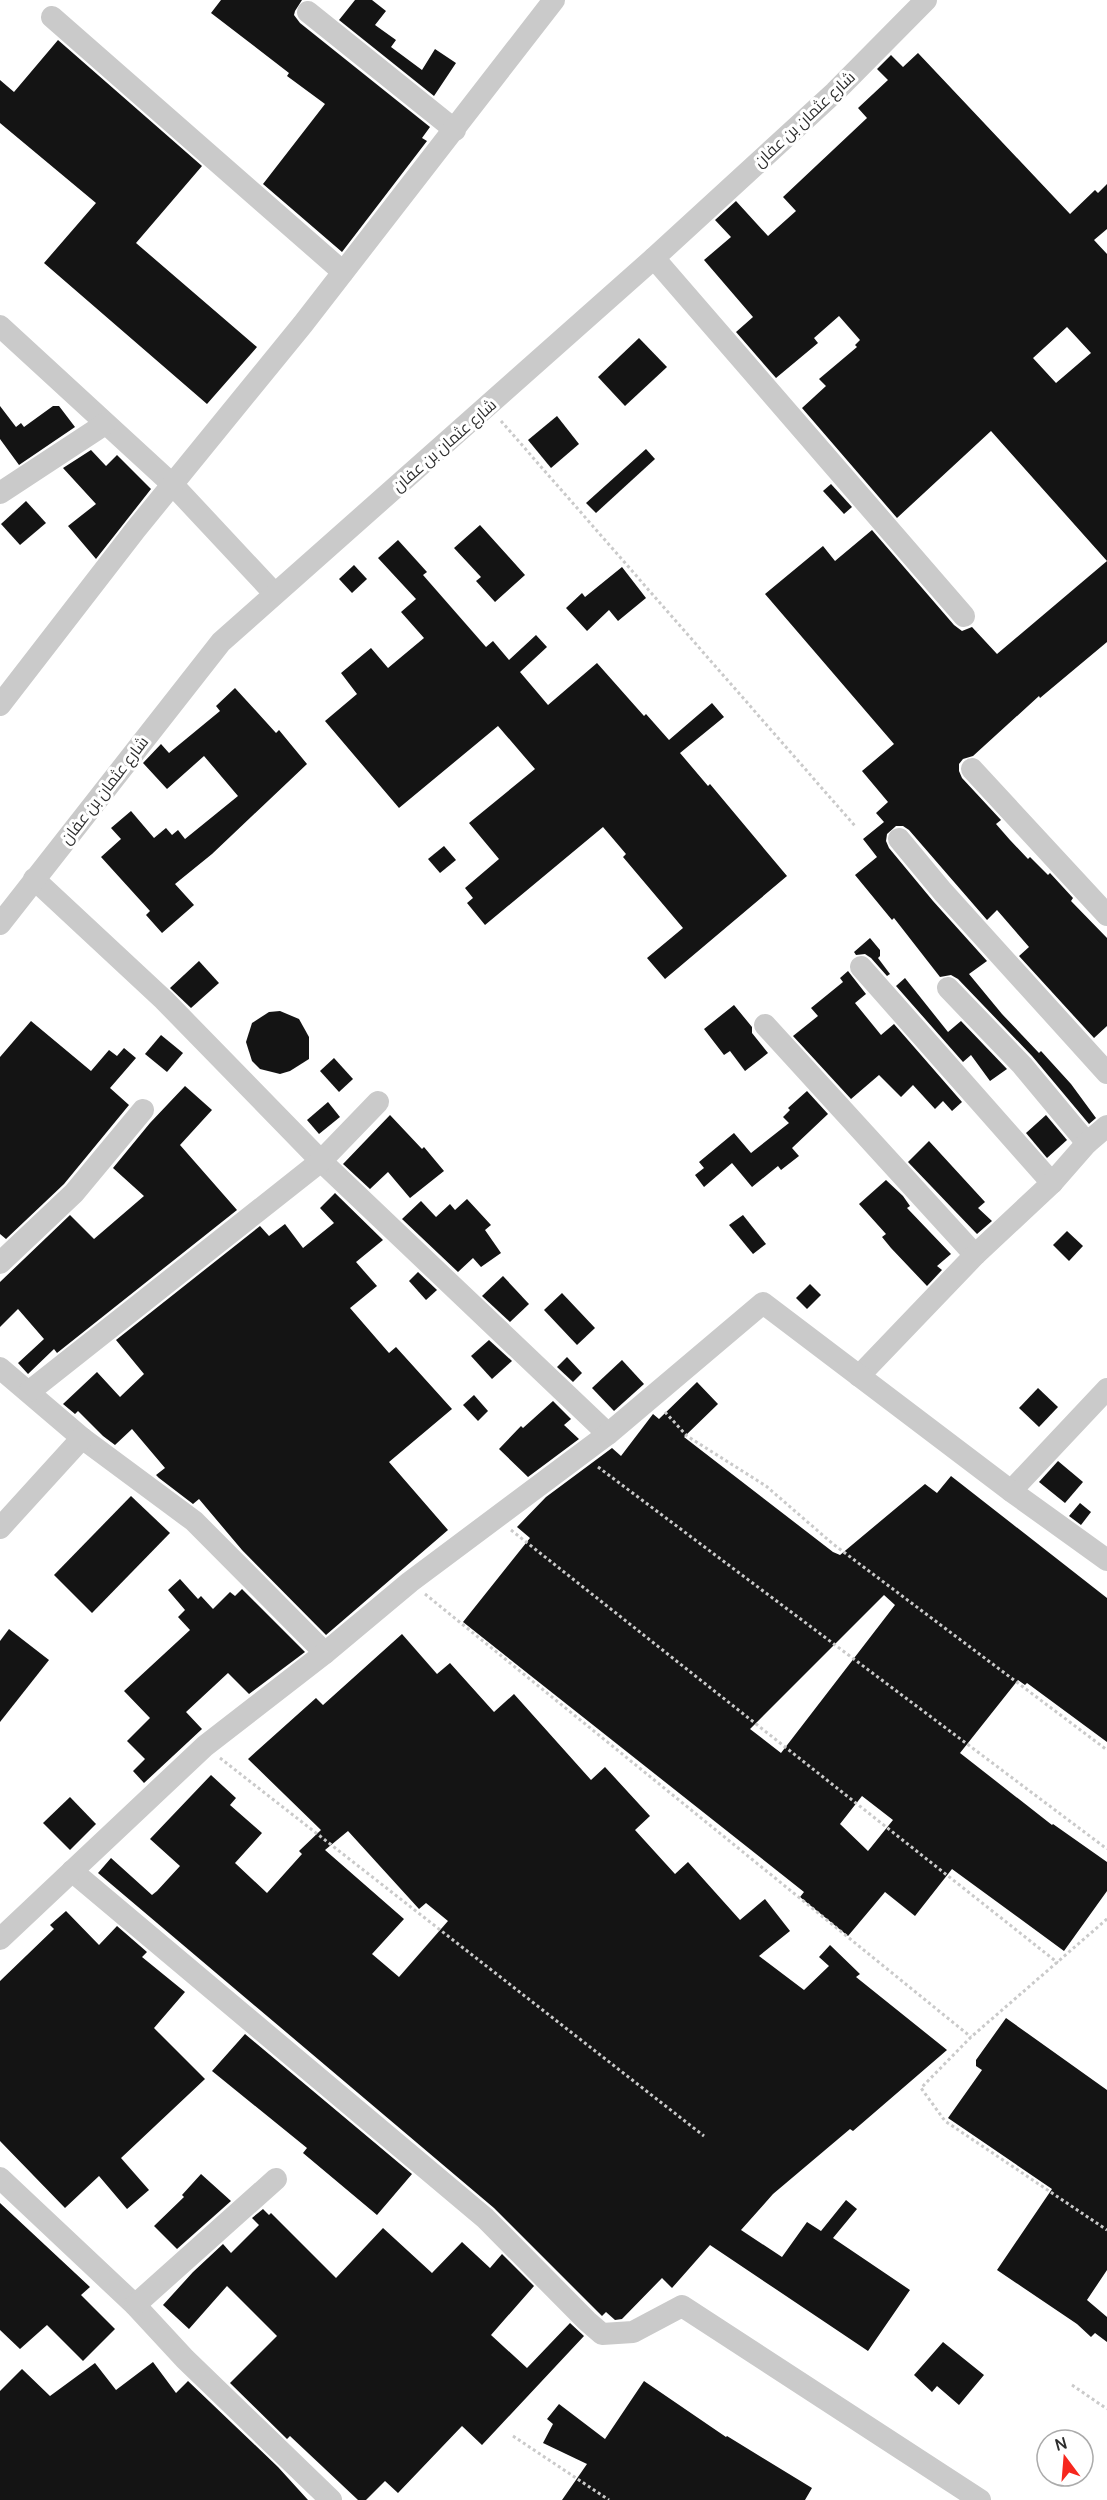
<svg xmlns="http://www.w3.org/2000/svg" width="1107" height="2500" viewBox="0 0 1107 2500" font-family="Manrope,Cairo,sans-serif">
  <style>
    .building { fill: #141414; fill-rule: evenodd }
    .lines { fill: none; stroke-linecap: round; stroke-linejoin: round }
    .path { stroke: #cacaca; stroke-width: 3; stroke-dasharray: 3 3; stroke-linecap: butt }
    .minor { stroke: #cacaca; stroke-width: 22 }
    .labels { text-anchor: middle; dominant-baseline: central; stroke-width: 6; stroke-linejoin: round; paint-order: stroke }
    .street-label { font-size: 16px; fill: #2d2d2d; stroke: #fff }
  </style>
  <rect width="100%" height="100%" fill="#fff"/>
  <g class="building">
    <polygon points="221,0 302,0 295,11 294,15 300,23 430,127 422,138 427,141 342,252 263,184 325,104 287,76 289,73 211,13"/>
    <polygon points="355,0 372,0 386,11 375,25 396,40 391,47 422,70 435,49 456,63 434,96 339,20"/>
    <polygon points="58,40 202,166 136,243 257,347 207,404 44,263 96,203 0,123 0,80 14,92"/>
    <path d="M918,53L1070,214L1095,190L1098,193L1107,184V229L1094,240L1107,254V642L1040,698L1039,696L973,756L963,759L959,764V771L962,778L1001,820L996,824L1010,840L1028,859L1030,857L1048,875L1050,873L1073,898L1071,901L1107,938V1026L1094,1038L1019,956L1029,947L997,910L987,920L909,830L903,826H896L887,834L886,841L889,848L933,901L987,961L969,974L1002,1014L1039,1053L1041,1051L1071,1084L1096,1118L1089,1124L1032,1056L958,979L951,975L940,977L894,918L892,920L855,875L877,857L863,839L884,822L876,813L888,802L862,771L894,744L765,594L823,546L835,561L872,530L954,625L962,631L972,627L997,654L1107,561L991,431L897,518L802,408L826,386L819,379L857,347L855,345L860,340L839,316L814,338L818,343L776,378L736,332L753,317L704,260L731,237L715,220L736,201L768,236L796,211L783,197L867,118L858,108L888,80L877,69L891,55L903,67ZM1067,327L1091,353L1056,383L1033,358Z"/>
    <polygon points="639,338 667,367 625,406 598,377"/>
    <polygon points="0,406 16,427 21,423 24,427 53,406 59,406 75,427 19,465 0,439"/>
    <polygon points="557,416 579,444 551,468 528,440"/>
    <polygon points="646,449 655,459 596,513 586,503"/>
    <polygon points="91,450 106,466 117,455 151,489 96,559 68,526 96,504 63,468"/>
    <polygon points="831,484 852,507 844,514 823,491"/>
    <polygon points="26,501 46,523 20,545 1,524"/>
    <polygon points="480,525 525,575 495,602 476,581 481,577 454,548"/>
    <polygon points="398,540 427,572 423,575 486,647 493,641 509,660 536,635 547,647 520,672 548,705 597,663 644,716 646,714 669,740 712,703 724,717 680,753 708,786 710,784 787,876 665,979 647,958 683,928 623,857 626,854 603,827 485,925 467,903 473,898 465,888 499,859 469,823 535,769 498,726 399,808 325,721 357,694 341,673 371,648 388,668 424,638 401,612 416,599 378,558"/>
    <polygon points="354,565 367,579 352,593 339,579"/>
    <polygon points="622,567 646,598 618,621 609,610 587,631 566,608 582,593 585,597"/>
    <polygon points="235,688 276,733 279,730 307,764 212,854 175,884 194,905 162,933 146,915 150,911 101,857 121,839 111,828 131,811 154,838 166,828 172,835 178,830 185,839 238,796 204,756 167,789 143,763 161,744 169,753 220,711 216,706"/>
    <polygon points="444,846 456,860 440,873 428,859"/>
    <polygon points="870,938 880,950 880,956 878,958 890,974 887,976 871,958 865,954 856,955 854,952"/>
    <polygon points="199,961 219,983 191,1008 170,988"/>
    <polygon points="848,971 866,994 855,1003 881,1035 894,1024 962,1102 952,1111 943,1101 935,1109 913,1085 901,1097 879,1075 851,1099 793,1036 818,1016 811,1008 843,982 840,978"/>
    <polygon points="905,978 948,1032 961,1021 1007,1069 990,1081 971,1055 963,1062 896,986"/>
    <polygon points="734,1005 752,1027 752,1033 768,1053 745,1071 730,1051 724,1055 704,1029"/>
    <polygon points="280,1011 299,1019 309,1037 309,1059 290,1071 280,1074 260,1069 252,1061 246,1042 252,1023 269,1012"/>
    <polygon points="31,1021 91,1071 109,1050 117,1056 124,1048 136,1058 110,1088 129,1105 64,1184 6,1239 0,1234 0,1057"/>
    <polygon points="161,1035 183,1053 167,1072 145,1054"/>
    <polygon points="334,1058 353,1079 339,1092 320,1071"/>
    <polygon points="185,1086 212,1110 180,1145 237,1210 57,1353 54,1349 28,1374 18,1363 44,1339 18,1309 0,1327 0,1282 70,1215 94,1239 144,1196 113,1168 150,1123"/>
    <polygon points="807,1091 828,1114 792,1148 799,1156 781,1170 778,1166 752,1187 732,1163 704,1187 695,1175 704,1168 699,1162 734,1133 751,1153 789,1123 783,1117 790,1110 788,1108"/>
    <polygon points="328,1102 340,1117 319,1134 307,1120"/>
    <polygon points="390,1115 422,1149 424,1147 444,1171 410,1198 388,1172 370,1189 343,1164"/>
    <polygon points="1046,1115 1067,1140 1047,1158 1026,1133"/>
    <polygon points="929,1141 985,1202 978,1208 992,1221 977,1234 908,1162"/>
    <polygon points="886,1180 903,1196 910,1206 907,1208 951,1254 937,1266 942,1270 927,1286 891,1248 882,1237 886,1234 859,1204"/>
    <polygon points="335,1193 383,1240 356,1262 377,1286 350,1308 389,1353 396,1347 452,1409 389,1462 448,1530 326,1635 242,1550 199,1499 193,1504 159,1478 156,1475 165,1468 132,1429 115,1445 103,1436 78,1411 75,1414 63,1404 97,1372 120,1397 144,1374 116,1340 260,1226 269,1236 285,1224 303,1248 334,1223 320,1208"/>
    <polygon points="467,1199 491,1225 485,1230 501,1253 481,1267 473,1258 458,1272 402,1219 421,1201 436,1217 450,1204 455,1210"/>
    <polygon points="743,1215 766,1244 753,1254 729,1225"/>
    <polygon points="1067,1231 1083,1246 1069,1261 1053,1245"/>
    <polygon points="418,1272 437,1290 426,1300 409,1281"/>
    <polygon points="503,1276 529,1304 510,1322 482,1296"/>
    <polygon points="810,1284 821,1295 807,1309 796,1298"/>
    <polygon points="562,1293 595,1328 577,1345 544,1310"/>
    <polygon points="489,1340 512,1361 492,1379 471,1356"/>
    <polygon points="567,1357 582,1373 573,1382 557,1367"/>
    <polygon points="622,1360 644,1384 614,1411 592,1388"/>
    <path d="M697,1382L718,1404L684,1437L833,1552L840,1555L925,1484L937,1493L951,1476L1107,1598V1742L1027,1683L1025,1685L1018,1680L960,1753L1052,1825L1053,1824L1107,1862V1891L1064,1951L952,1869L915,1916L885,1892L848,1936L800,1897L804,1892L463,1622L530,1538L517,1527L546,1497L612,1448L621,1456L653,1414L659,1419ZM884,1595L895,1605L781,1753L750,1729ZM862,1796L893,1820L868,1851L840,1824Z"/>
    <polygon points="1038,1388 1058,1407 1039,1427 1019,1408"/>
    <polygon points="474,1395 488,1411 478,1421 463,1405"/>
    <polygon points="553,1401 571,1419 564,1425 579,1439 528,1477 499,1449 521,1426 523,1428"/>
    <polygon points="1058,1461 1083,1482 1065,1503 1039,1482"/>
    <polygon points="131,1496 170,1533 92,1613 54,1575"/>
    <polygon points="1080,1503 1091,1512 1081,1525 1069,1516"/>
    <polygon points="180,1579 198,1599 201,1596 213,1609 230,1592 235,1596 242,1589 305,1652 249,1694 228,1673 186,1712 202,1729 144,1783 133,1771 145,1759 127,1741 150,1718 124,1691 190,1630 178,1617 185,1610 168,1590"/>
    <polygon points="9,1629 49,1660 0,1722 0,1641"/>
    <path d="M402,1634L437,1674L450,1663L494,1712L514,1694L591,1780L605,1767L650,1816L635,1830L675,1874L688,1862L740,1920L765,1899L790,1931L759,1956L804,1990L829,1966L819,1957L830,1945L860,1974L856,1977L947,2050L853,2131L850,2129L773,2194L741,2230L782,2257L807,2222L821,2231L846,2200L857,2209L833,2238L910,2290L868,2351L710,2245L672,2288L662,2278L622,2319L615,2320L606,2312L602,2316L494,2208L98,1873L111,1858L152,1895L157,1891L180,1866L150,1839L211,1775L236,1798L230,1805L262,1833L235,1863L267,1893L302,1854L299,1851L321,1830L248,1759L316,1698L323,1705ZM348,1831L419,1909L426,1903L448,1921L399,1977L372,1954L404,1919L325,1850Z"/>
    <polygon points="70,1797 96,1824 70,1850 43,1823"/>
    <polygon points="66,1911 99,1945 117,1926 147,1952 142,1957 185,1992 154,2028 205,2079 121,2158 149,2190 127,2209 99,2176 65,2208 0,2141 0,1981 54,1929 50,1925"/>
    <polygon points="1006,2018 1107,2090 1107,2270 1087,2300 1107,2317 1107,2342 1095,2333 1091,2337 1077,2324 997,2270 1052,2189 948,2118 982,2070 976,2066 976,2060"/>
    <polygon points="245,2034 412,2174 377,2215 303,2153 307,2148 212,2071"/>
    <polygon points="201,2174 231,2201 177,2249 154,2226 184,2197 182,2195"/>
    <polygon points="0,2203 90,2287 81,2295 115,2329 83,2361 47,2325 20,2349 0,2330"/>
    <polygon points="263,2209 269,2215 271,2213 336,2278 383,2228 432,2273 462,2242 490,2268 502,2254 534,2286 491,2335 527,2368 570,2323 584,2336 482,2445 462,2426 398,2493 385,2481 366,2500 358,2500 290,2436 287,2439 230,2383 277,2336 227,2286 189,2329 163,2305 193,2272 223,2244 231,2253 259,2225 252,2218"/>
    <polygon points="943,2342 984,2375 959,2405 937,2386 932,2392 914,2375"/>
    <polygon points="153,2362 176,2393 188,2381 278,2467 308,2500 0,2500 0,2391 22,2369 50,2396 95,2363 116,2390"/>
    <polygon points="644,2381 726,2437 727,2436 812,2488 805,2500 562,2500 587,2464 543,2443 553,2424 547,2419 559,2404 605,2439"/>
  </g>
  <g class="lines">
    <g class="path">
      <polyline points="501,421 855,826"/>
      <polyline points="665,1412 687,1436 766,1486 833,1544 1107,1750"/>
      <polyline points="598,1467 1107,1849"/>
      <polyline points="511,1530 1058,1963"/>
      <polyline points="425,1594 971,2037"/>
      <polyline points="220,1758 704,2136"/>
      <polyline points="1107,1919 971,2037 921,2088 945,2121 1107,2230"/>
      <polyline points="1072,2385 1107,2409"/>
      <polyline points="513,2436 609,2500"/>
    </g>
    <g class="minor">
      <polyline points="308,12 455,130"/>
      <polyline points="52,17 343,272"/>
      <polyline points="654,258 964,616"/>
      <polyline points="0,326 173,485 274,593"/>
      <polyline points="0,493 105,424"/>
      <polyline points="0,705 136,529 303,324 554,0"/>
      <polyline points="972,769 1107,915"/>
      <polyline points="899,839 943,892 1107,1073"/>
      <polyline points="34,879 164,1000 321,1161 608,1434"/>
      <polyline points="0,924 221,642 654,258 835,92 926,0"/>
      <polyline points="861,967 1052,1183"/>
      <polyline points="948,988 1022,1065 1087,1143"/>
      <polyline points="765,1025 975,1255"/>
      <polyline points="0,1263 74,1193 143,1110"/>
      <polyline points="0,1368 82,1438 194,1521 325,1653"/>
      <polyline points="859,1376 975,1255 1052,1183 1087,1143 1107,1126"/>
      <polyline points="30,1391 321,1161 378,1102"/>
      <polyline points="1011,1491 1107,1389"/>
      <polyline points="0,1528 82,1438"/>
      <polyline points="72,1871 485,2218 587,2321 602,2334 633,2332 682,2306 980,2500"/>
      <polyline points="0,1939 205,1746 325,1653 410,1582 608,1434 763,1303 1011,1491 1107,1560"/>
      <polyline points="0,2178 135,2305 185,2359 331,2500"/>
      <polyline points="135,2305 276,2179"/>
    </g>
  </g>
  <g class="labels">
    <g class="street-label">
      <text transform="translate(804 119) rotate(-43)">شارع عثمان بن عفان</text>
      <text transform="translate(444 445) rotate(-41)">شارع عثمان بن عفان</text>
      <text transform="translate(104 790) rotate(-52)">شارع عثمان بن عفان</text>
    </g>
  </g>
  <g transform="translate(1065 2458) rotate(344)"><circle r="28" fill="#ffffff" stroke="#ababab" stroke-width="1.5"/>
  <path d="M0-4.5L10 22L0 15L-10 22Z" fill="#f6271e"/>
  <text y="-9" font-size="16" font-weight="bold" text-anchor="middle" fill="#2d2d2d">N</text>
  </g>
</svg>
